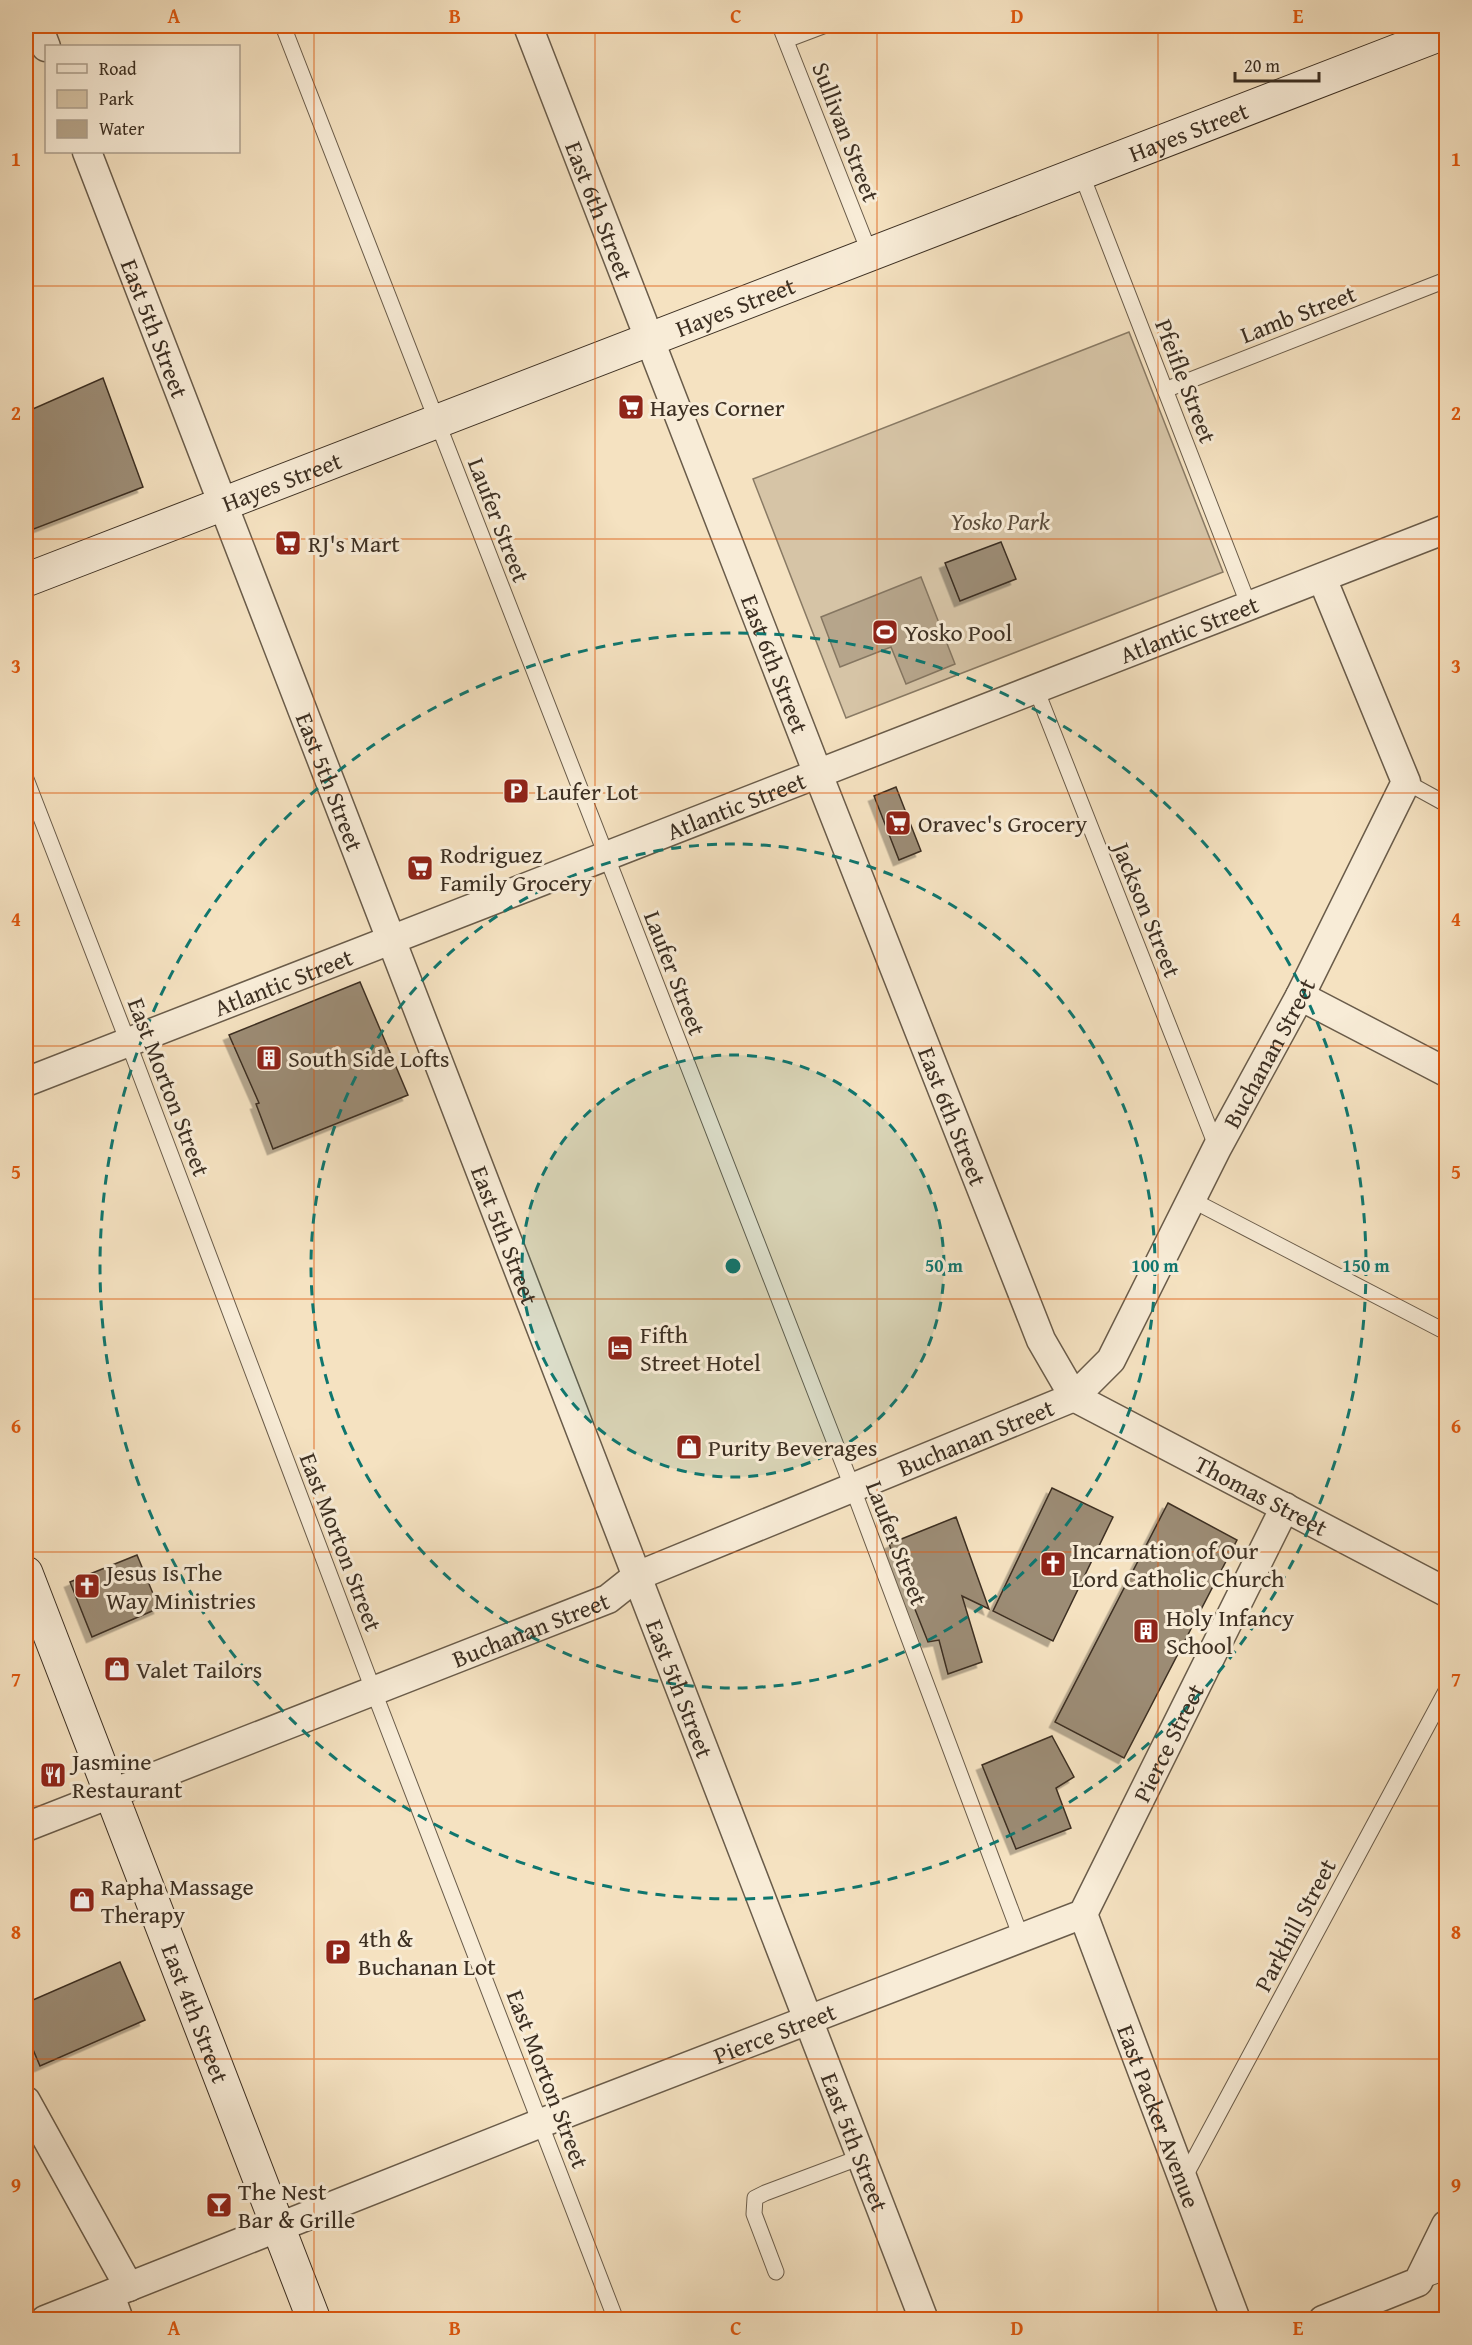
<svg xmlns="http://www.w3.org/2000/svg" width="1472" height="2345" viewBox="0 0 1472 2345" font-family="'Gentium Book Plus',serif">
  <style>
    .green { fill: #d6c4a6; stroke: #897a64; stroke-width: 1.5 }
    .water { fill: #b6a58b; stroke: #857661; stroke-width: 1.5 }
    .building { fill: #9c8c75; stroke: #3c2f22; stroke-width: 1.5; filter: url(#shadow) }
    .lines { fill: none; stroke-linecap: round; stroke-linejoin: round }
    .lane-casing { stroke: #6a5c4a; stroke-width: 17 }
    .street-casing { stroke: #6a5c4a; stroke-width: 31 }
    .secondary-casing { stroke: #3c2f22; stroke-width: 35 }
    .lane { stroke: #f8ecd7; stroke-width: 15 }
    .street { stroke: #f8ecd7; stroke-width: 28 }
    .secondary { stroke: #f8ecd7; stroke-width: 33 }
    .grid { fill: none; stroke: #df570d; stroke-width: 1.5; stroke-opacity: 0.55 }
    .ring { fill: none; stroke: #0f766e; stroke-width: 3; stroke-dasharray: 10 8 }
    .labels { text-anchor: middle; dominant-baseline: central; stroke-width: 6; stroke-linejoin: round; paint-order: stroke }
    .street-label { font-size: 24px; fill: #3c2f22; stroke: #f8ecd7 }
    .poi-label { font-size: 24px; fill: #3c2f22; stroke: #f8ecd7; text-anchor: start }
    .park-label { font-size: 24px; font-style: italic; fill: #5b4d3c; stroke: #f8ecd7 }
    .centre { fill: #0f766e; stroke: #f8ecd7; stroke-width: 3 }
    .ring-label { font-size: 18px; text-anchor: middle; font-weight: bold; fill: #0f766e; stroke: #f8ecd7; stroke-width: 6; stroke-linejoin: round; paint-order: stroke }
    .neatline { fill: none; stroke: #df570d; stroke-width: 2 }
    .grid-label { font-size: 20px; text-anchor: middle; font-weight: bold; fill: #df570d }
  </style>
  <defs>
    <filter id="shadow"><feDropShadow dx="-5.5" dy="5.5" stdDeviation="0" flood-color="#0004"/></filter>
  </defs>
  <rect width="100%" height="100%" fill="#f5e2c1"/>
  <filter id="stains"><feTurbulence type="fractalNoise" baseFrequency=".00333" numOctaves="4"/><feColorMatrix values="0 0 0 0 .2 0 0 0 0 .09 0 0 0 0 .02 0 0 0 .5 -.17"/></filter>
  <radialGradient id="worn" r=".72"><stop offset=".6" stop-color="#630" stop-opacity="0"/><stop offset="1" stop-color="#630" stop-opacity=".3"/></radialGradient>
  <polygon class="green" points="1129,332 1223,572 846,718 753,479"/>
  <polygon class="water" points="921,577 955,664 906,684 891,647 840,667 821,617"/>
  <g class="building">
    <polygon points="103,378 143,487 26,532 26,412"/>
    <polygon points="1001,542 1016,579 960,601 945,563"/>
    <polygon points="896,787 921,851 899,860 874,796"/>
    <polygon points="360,982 408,1095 273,1149 256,1104 259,1103 229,1035"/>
    <polygon points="1052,1488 1113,1517 1053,1641 993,1611"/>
    <polygon points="1168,1503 1237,1540 1124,1758 1055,1722"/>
    <polygon points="956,1517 989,1609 962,1596 982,1662 948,1674 939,1640 928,1642 889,1544"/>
    <polygon points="137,1555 159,1608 92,1637 70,1582"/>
    <polygon points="1052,1736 1074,1777 1056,1788 1071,1828 1016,1849 982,1765"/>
    <polygon points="120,1962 145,2020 40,2066 26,2033 26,2003"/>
  </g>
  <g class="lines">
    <defs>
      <g id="lane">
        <polyline points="283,26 853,1489 1021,1937"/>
        <polyline points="780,26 870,254"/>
        <polyline points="786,40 823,26"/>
        <polyline points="1081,173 1249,606"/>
        <polyline points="1165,390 1446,280"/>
        <polyline points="1036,689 1217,1148"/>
        <polyline points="26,779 128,1042 374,1692 616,2320"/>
        <polyline points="1406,782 1446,804"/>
        <polyline points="1192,1200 1446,1332"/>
        <polyline points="1183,2180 1446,1691"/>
        <polyline points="776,2272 754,2214 755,2198 765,2193 861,2157"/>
        <polyline points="1418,2282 1446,2272"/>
      </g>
      <g id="street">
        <polyline points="38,26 46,47"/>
        <path id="s1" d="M528,26L818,774L1041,1340L1074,1397L1446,1592"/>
        <path id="s2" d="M87,152L924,2320"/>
        <polyline points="1300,996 1446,1072"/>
        <path id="s3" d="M26,1082L1446,529"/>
        <path id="s4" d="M26,1827L608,1599L637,1576L1074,1397L1111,1360L1217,1148L1300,996L1406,782L1322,578"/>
        <path id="s5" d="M1083,1914L1236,2320"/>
        <polyline points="26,2101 129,2287"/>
        <polyline points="110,2295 119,2320"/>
        <path id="s6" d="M45,2320L541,2123L1083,1914L1285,1507"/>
        <polyline points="1323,2320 1418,2282 1446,2225"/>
      </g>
      <g id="secondary">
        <path id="s7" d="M26,580L1446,32"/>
        <path id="s8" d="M26,1573L314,2320"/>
      </g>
    </defs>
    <use href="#lane" class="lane-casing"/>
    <use href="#street" class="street-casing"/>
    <use href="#secondary" class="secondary-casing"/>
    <use href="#lane" class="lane"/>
    <use href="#street" class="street"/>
    <use href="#secondary" class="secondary"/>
  </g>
  <path class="grid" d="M314,26V2320M595,26V2320M877,26V2320M1158,26V2320M26,286H1446M26,539H1446M26,793H1446M26,1046H1446M26,1299H1446M26,1552H1446M26,1806H1446M26,2059H1446"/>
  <circle cx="733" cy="1266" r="211" fill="#0f766e" fill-opacity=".12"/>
  <g class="ring">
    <circle cx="733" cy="1266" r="211"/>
    <circle cx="733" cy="1266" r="422"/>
    <circle cx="733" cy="1266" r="633"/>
  </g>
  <defs>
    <symbol id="supermarket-square" viewBox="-11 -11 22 22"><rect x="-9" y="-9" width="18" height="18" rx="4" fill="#8f2418" stroke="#f8ecd7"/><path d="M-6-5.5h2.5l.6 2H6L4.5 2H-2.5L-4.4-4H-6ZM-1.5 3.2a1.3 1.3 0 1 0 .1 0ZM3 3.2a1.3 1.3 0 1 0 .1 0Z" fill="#fff"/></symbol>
    <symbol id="stadium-square" viewBox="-11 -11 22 22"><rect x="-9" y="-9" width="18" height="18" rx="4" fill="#8f2418" stroke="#f8ecd7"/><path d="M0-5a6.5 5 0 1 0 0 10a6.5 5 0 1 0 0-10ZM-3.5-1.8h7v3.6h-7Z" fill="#fff"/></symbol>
    <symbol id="parking-square" viewBox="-11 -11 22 22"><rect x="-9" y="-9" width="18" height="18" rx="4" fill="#8f2418" stroke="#f8ecd7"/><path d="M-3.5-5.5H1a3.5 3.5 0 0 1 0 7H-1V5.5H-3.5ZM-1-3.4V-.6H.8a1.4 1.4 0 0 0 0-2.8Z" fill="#fff"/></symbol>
    <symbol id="building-square" viewBox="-11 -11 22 22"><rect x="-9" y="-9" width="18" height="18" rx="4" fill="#8f2418" stroke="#f8ecd7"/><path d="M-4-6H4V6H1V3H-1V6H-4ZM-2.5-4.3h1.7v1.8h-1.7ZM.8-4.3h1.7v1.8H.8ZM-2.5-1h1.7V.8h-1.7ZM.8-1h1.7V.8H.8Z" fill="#fff"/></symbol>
    <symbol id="hotel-square" viewBox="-11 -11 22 22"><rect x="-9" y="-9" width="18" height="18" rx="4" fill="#8f2418" stroke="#f8ecd7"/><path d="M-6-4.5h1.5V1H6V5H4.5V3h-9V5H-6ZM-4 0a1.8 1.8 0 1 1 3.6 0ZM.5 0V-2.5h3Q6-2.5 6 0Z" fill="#fff"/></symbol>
    <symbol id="shop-square" viewBox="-11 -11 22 22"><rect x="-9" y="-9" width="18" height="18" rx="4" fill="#8f2418" stroke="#f8ecd7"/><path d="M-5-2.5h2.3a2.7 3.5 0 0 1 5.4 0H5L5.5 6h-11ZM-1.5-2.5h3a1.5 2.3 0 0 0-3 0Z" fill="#fff"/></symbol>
    <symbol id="church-square" viewBox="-11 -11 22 22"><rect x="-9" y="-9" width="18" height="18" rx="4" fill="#8f2418" stroke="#f8ecd7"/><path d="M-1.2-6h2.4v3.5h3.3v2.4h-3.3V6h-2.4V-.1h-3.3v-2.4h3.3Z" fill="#fff"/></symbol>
    <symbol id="restaurant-square" viewBox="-11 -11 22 22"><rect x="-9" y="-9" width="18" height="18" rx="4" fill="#8f2418" stroke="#f8ecd7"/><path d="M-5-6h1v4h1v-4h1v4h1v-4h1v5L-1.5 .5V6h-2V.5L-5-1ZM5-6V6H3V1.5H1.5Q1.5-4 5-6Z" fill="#fff"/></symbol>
    <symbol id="bar-square" viewBox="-11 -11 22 22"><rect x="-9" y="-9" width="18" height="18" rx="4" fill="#8f2418" stroke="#f8ecd7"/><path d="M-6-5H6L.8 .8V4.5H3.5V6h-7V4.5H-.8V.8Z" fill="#fff"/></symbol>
  </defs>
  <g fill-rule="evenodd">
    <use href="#supermarket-square" x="616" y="392" width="30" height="30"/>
    <use href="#supermarket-square" x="273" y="528" width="30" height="30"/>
    <use href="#stadium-square" x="870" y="617" width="30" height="30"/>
    <use href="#parking-square" x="501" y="776" width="30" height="30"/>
    <use href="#supermarket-square" x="883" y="808" width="30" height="30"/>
    <use href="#supermarket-square" x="405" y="853" width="30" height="30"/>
    <use href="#building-square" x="254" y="1043" width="30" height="30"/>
    <use href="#hotel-square" x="605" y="1333" width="30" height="30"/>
    <use href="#shop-square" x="674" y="1432" width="30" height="30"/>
    <use href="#church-square" x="1038" y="1549" width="30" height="30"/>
    <use href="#church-square" x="72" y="1571" width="30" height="30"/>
    <use href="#building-square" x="1131" y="1616" width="30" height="30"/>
    <use href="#shop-square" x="102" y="1654" width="30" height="30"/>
    <use href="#restaurant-square" x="38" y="1760" width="30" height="30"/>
    <use href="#shop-square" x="67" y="1885" width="30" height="30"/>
    <use href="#parking-square" x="323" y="1937" width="30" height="30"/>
    <use href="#bar-square" x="204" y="2190" width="30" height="30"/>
  </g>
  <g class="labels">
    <g class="street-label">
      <text stroke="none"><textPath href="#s7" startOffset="1246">Hayes Street</textPath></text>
      <text transform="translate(846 132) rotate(69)">Sullivan Street</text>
      <text stroke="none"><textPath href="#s1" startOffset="198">East 6th Street</textPath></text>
      <text stroke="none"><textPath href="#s7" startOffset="760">Hayes Street</textPath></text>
      <text transform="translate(1298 314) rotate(-21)">Lamb Street</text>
      <text stroke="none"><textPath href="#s2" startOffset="189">East 5th Street</textPath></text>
      <text transform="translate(1186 381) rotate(69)">Pfeifle Street</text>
      <text stroke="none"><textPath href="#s7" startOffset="274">Hayes Street</textPath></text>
      <text transform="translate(499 520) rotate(69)">Laufer Street</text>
      <text stroke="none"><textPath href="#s3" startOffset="1248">Atlantic Street</textPath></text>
      <text stroke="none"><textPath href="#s1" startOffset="684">East 6th Street</textPath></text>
      <text stroke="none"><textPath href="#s2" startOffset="675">East 5th Street</textPath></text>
      <text stroke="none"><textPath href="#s3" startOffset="762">Atlantic Street</textPath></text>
      <text transform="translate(1147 910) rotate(68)">Jackson Street</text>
      <text transform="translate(675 973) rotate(69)">Laufer Street</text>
      <text stroke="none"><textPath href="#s3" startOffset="276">Atlantic Street</textPath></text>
      <text stroke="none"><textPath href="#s4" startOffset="1532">Buchanan Street</textPath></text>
      <text transform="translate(169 1087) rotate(69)">East Morton Street</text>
      <text stroke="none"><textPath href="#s1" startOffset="1170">East 6th Street</textPath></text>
      <text stroke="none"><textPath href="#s2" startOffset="1161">East 5th Street</textPath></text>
      <text stroke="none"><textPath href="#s4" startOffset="1028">Buchanan Street</textPath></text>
      <text stroke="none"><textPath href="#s1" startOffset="1688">Thomas Street</textPath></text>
      <text transform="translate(341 1542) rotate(69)">East Morton Street</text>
      <text transform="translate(897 1543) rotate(69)">Laufer Street</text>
      <text stroke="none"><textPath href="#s4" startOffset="542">Buchanan Street</textPath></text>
      <text stroke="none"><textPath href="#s2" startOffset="1647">East 5th Street</textPath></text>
      <text stroke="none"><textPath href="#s6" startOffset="1306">Pierce Street</textPath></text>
      <text transform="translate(1295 1925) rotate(-62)">Parkhill Street</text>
      <text stroke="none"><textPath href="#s8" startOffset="472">East 4th Street</textPath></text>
      <text stroke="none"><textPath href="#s6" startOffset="784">Pierce Street</textPath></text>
      <text transform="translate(548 2079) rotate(69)">East Morton Street</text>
      <text stroke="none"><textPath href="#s5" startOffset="216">East Packer Avenue</textPath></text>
      <text stroke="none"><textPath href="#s2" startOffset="2133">East 5th Street</textPath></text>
    </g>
    <g class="poi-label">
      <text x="650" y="407">Hayes Corner</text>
      <text x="308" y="543">RJ's Mart</text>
      <text x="904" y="632">Yosko Pool</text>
      <text x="536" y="791">Laufer Lot</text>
      <text x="918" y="823">Oravec's Grocery</text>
      <text x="440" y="854">Rodriguez<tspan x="440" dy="28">Family Grocery</tspan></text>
      <text x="288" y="1058">South Side Lofts</text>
      <text x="640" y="1334">Fifth<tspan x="640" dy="28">Street Hotel</tspan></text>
      <text x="708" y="1447">Purity Beverages</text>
      <text x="1072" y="1550">Incarnation of Our<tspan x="1072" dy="28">Lord Catholic Church</tspan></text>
      <text x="106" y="1572">Jesus Is The<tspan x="106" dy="28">Way Ministries</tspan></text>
      <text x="1166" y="1617">Holy Infancy<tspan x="1166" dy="28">School</tspan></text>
      <text x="136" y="1669">Valet Tailors</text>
      <text x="72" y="1761">Jasmine<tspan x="72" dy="28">Restaurant</tspan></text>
      <text x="101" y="1886">Rapha Massage<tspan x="101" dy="28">Therapy</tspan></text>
      <text x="358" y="1938">4th &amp;<tspan x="358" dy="28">Buchanan Lot</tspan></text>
      <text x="238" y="2191">The Nest<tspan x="238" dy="28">Bar &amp; Grille</tspan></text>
    </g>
    <g class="park-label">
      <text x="1000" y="521">Yosko Park</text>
    </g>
  </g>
  <circle cx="733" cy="1266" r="9" class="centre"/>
  <g class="ring-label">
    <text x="944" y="1272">50 m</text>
    <text x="1155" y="1272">100 m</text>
    <text x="1366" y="1272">150 m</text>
  </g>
  <rect width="1472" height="2345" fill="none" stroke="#f5e2c1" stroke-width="66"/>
  <rect x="45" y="45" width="195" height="108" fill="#f8ecd7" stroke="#ada08f" stroke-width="1.5"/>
  <rect x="57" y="64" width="30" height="9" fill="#f8ecd7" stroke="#ada08f" stroke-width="1.5"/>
  <text x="99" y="75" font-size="18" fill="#3c2f22">Road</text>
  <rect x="57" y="90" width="30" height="18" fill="#d6c4a6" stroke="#ada08f" stroke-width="1.5"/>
  <text x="99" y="105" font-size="18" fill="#3c2f22">Park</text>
  <rect x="57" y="120" width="30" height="18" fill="#b6a58b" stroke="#ada08f" stroke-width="1.5"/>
  <text x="99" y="135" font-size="18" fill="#3c2f22">Water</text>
  <path d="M1235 72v9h84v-9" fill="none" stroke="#3c2f22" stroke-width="3"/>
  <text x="1244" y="72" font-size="18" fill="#3c2f22" stroke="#f8ecd7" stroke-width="4.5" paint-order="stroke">20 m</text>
  <rect x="33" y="33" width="1406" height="2279" class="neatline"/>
  <g class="grid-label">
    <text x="174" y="23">A</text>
    <text x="455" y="23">B</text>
    <text x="736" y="23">C</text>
    <text x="1017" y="23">D</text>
    <text x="1298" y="23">E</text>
    <text x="16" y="166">1</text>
    <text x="1456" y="166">1</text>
    <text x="16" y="420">2</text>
    <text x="1456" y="420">2</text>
    <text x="16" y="673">3</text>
    <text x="1456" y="673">3</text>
    <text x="16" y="926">4</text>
    <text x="1456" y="926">4</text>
    <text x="16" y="1179">5</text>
    <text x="1456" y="1179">5</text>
    <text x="16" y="1433">6</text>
    <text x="1456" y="1433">6</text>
    <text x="16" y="1686">7</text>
    <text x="1456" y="1686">7</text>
    <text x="16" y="1939">8</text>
    <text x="1456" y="1939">8</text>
    <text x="16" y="2192">9</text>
    <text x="1456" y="2192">9</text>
    <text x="174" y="2335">A</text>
    <text x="455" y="2335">B</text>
    <text x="736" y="2335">C</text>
    <text x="1017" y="2335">D</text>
    <text x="1298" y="2335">E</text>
  </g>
  <rect width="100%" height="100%" filter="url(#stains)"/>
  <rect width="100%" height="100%" fill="url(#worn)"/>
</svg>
